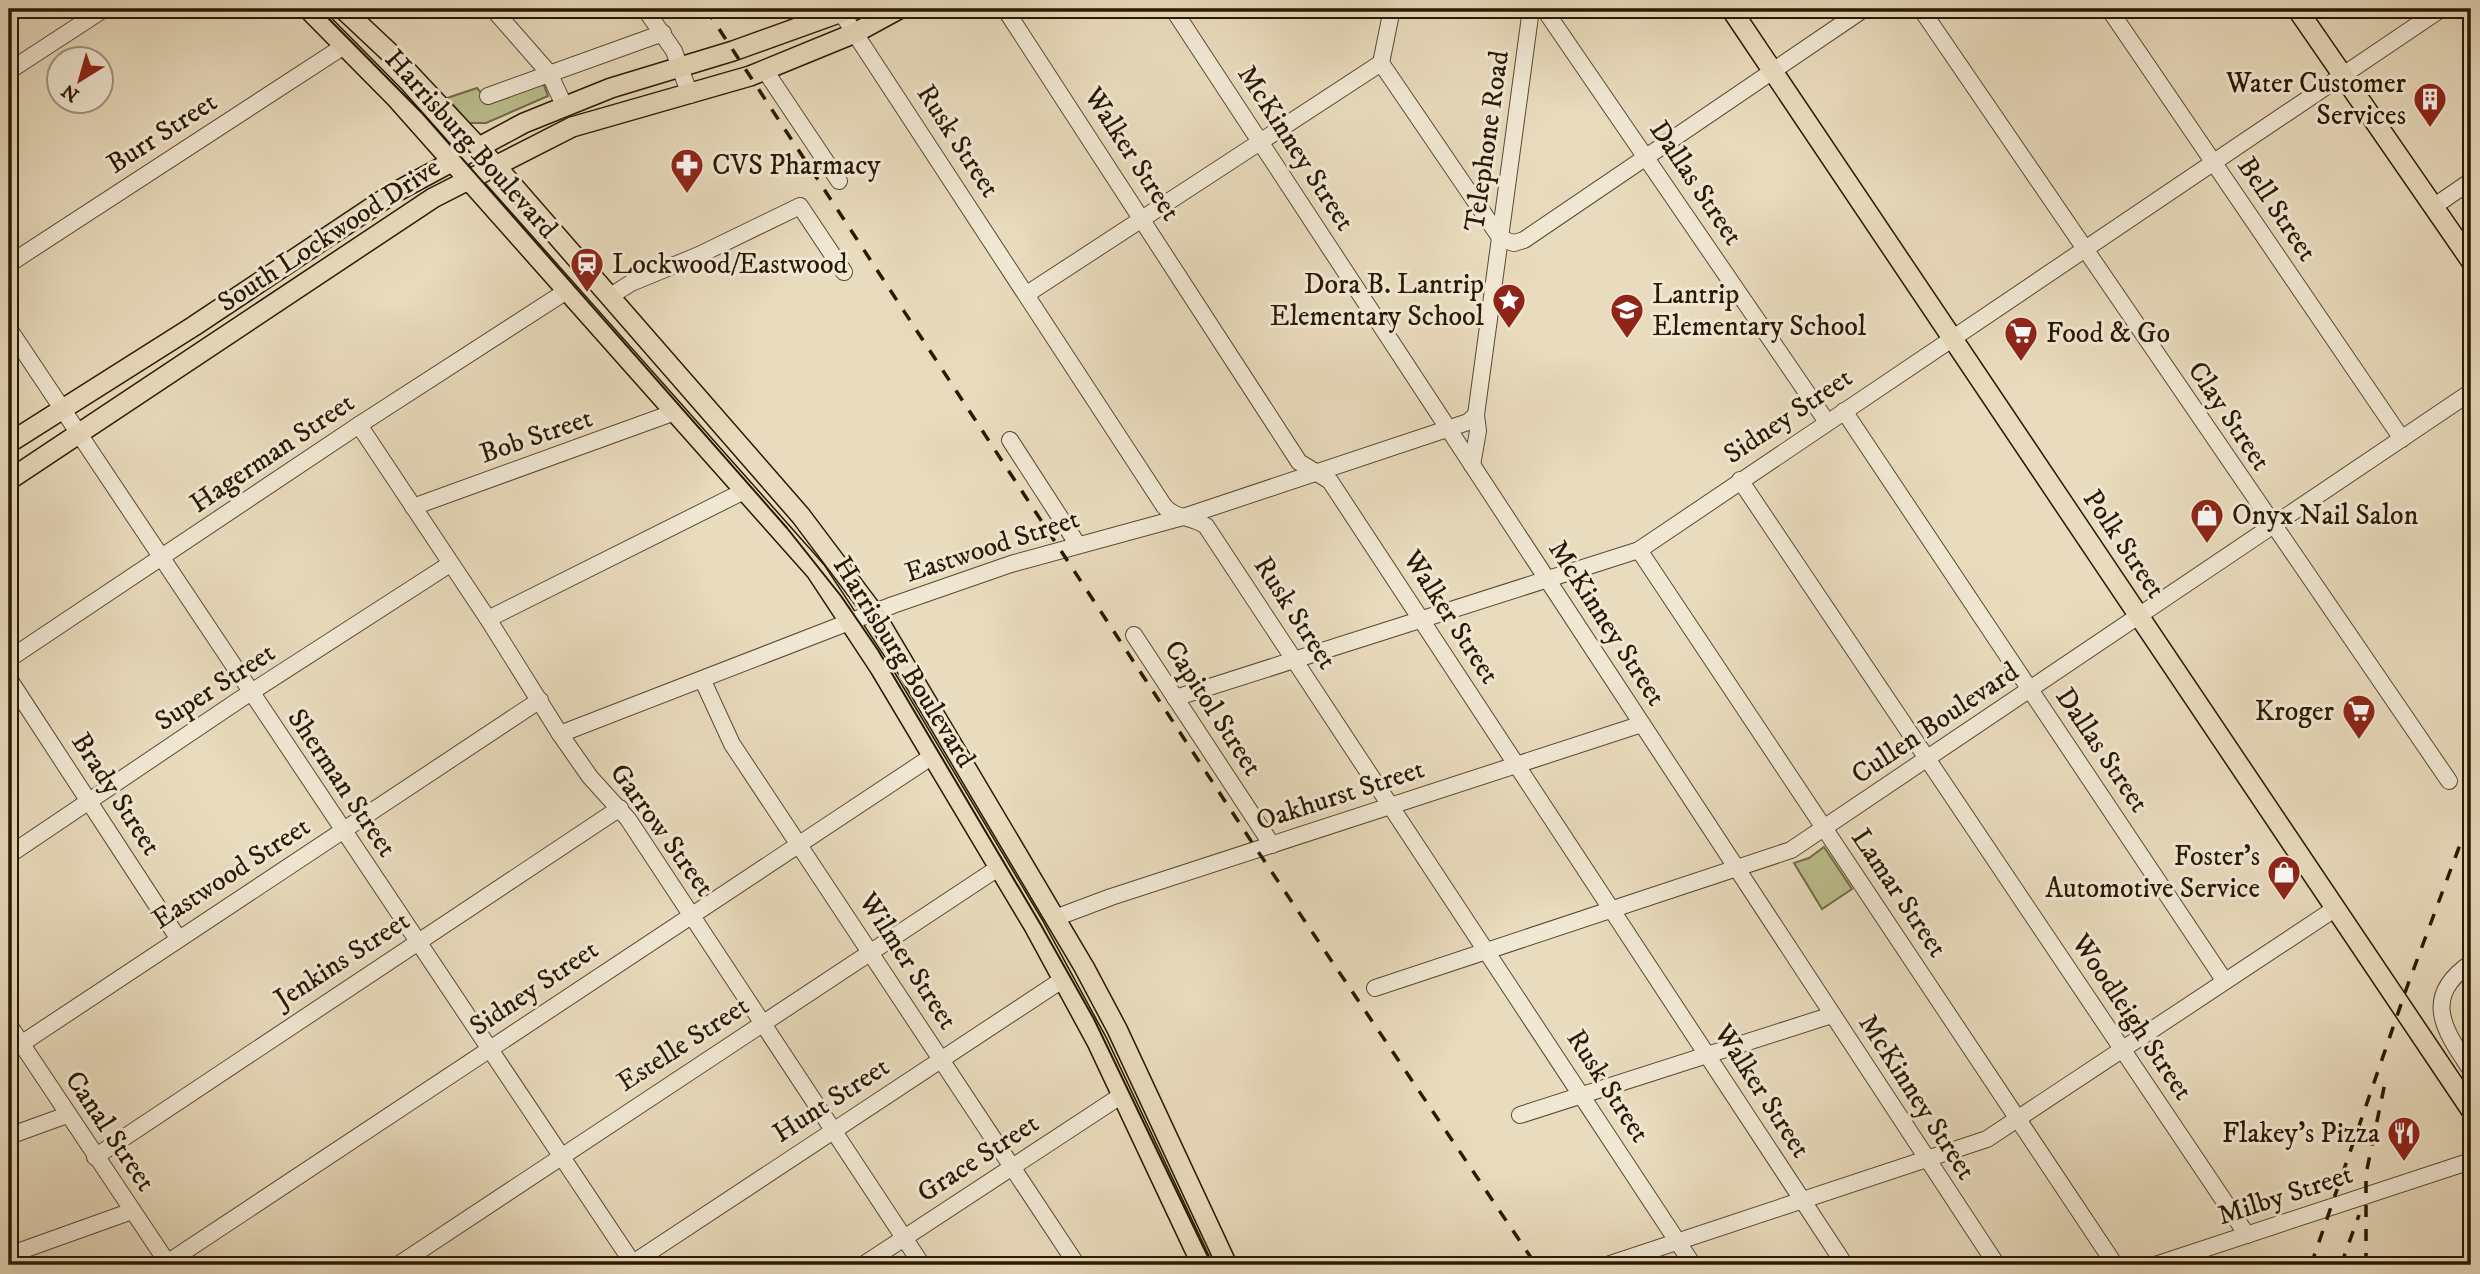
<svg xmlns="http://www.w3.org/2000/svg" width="2480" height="1274" viewBox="0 0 2480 1274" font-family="'IM FELL DW Pica',serif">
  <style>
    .green { fill: #bcbe8d; stroke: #726c48; stroke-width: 2 }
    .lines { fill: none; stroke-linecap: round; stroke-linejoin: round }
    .minor-casing { stroke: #584a31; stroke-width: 18 }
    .major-casing { stroke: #281902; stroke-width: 22 }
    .minor { stroke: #f1e8d4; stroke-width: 16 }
    .major { stroke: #e9dbbd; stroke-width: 19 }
    .tram { stroke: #281902; stroke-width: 2 }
    .rail { stroke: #281902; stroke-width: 3.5; stroke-dasharray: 12 12; stroke-linecap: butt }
    .labels { text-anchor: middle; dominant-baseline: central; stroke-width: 6; stroke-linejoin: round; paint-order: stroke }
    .poi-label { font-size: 28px; fill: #281902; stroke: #f1e8d4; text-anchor: end }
    .street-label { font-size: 28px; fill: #281902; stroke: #f1e8d4 }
  </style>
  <rect width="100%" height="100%" fill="#e9dbbd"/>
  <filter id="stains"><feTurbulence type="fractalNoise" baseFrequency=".00286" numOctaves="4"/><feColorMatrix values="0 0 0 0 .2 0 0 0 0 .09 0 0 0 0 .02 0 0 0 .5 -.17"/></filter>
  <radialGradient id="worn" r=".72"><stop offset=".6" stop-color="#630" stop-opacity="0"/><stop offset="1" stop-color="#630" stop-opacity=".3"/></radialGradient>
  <g class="green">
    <polygon points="542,80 548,96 486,123 469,123 447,98 477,88 484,96"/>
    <polygon points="1824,847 1852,889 1822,909 1794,863 1809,858"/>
  </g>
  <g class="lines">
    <defs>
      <g id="minor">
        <polyline points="493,9 549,73 564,105"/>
        <polyline points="645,9 674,51 690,95"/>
        <path d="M839,9L1164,506C1175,519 1192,516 1206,526L1693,1265"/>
        <polyline points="1005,9 1299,462 1330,481 1845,1265"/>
        <polyline points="1173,9 1997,1265"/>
        <polyline points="1392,9 1381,63 1501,239 1514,243 1524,240 1864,9"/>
        <polyline points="1544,9 1827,422"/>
        <polyline points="1921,9 2449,781"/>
        <polyline points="2109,9 2402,439"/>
        <polyline points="764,69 839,181"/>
        <polyline points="9,71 104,9"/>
        <polyline points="488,96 663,33"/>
        <polyline points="2433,207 2471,181"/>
        <polyline points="9,264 344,46"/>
        <polyline points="1027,294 1381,63"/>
        <polyline points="609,297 631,283 699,255 800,206 844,272"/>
        <polyline points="9,329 634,1265"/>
        <polyline points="1844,411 2224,980"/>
        <polyline points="359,425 488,619 560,734 590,777 628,819 922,1265"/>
        <polyline points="1010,440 1078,545"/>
        <polyline points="1472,465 1478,431 1476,415 1531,9"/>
        <polyline points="1740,480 2247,1235"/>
        <polyline points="413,507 675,412"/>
        <polyline points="1639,550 2115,1265"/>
        <polyline points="488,619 746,490"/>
        <polyline points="1134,635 1272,845"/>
        <polyline points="9,659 359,425 565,292"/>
        <polyline points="9,679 178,938"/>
        <polyline points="703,681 732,744 1077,1265"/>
        <polyline points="1175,698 1639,550 2441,9"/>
        <polyline points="560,734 893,605 1011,564 1183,517 1468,422 1476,415"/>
        <polyline points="9,855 239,700 450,564"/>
        <polyline points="1055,918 1111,897 1642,724"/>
        <path d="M2471,963C2421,997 2444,1030 2471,1070"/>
        <polyline points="1375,988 1791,850 2471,392"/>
        <polyline points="9,1025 169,1265"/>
        <polyline points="21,1044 540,700"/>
        <polyline points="1520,1115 1832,1015"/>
        <polyline points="9,1136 67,1115"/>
        <polyline points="95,1157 620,808"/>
        <polyline points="9,1255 132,1211"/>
        <polyline points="167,1263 931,757"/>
        <polyline points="398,1265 998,868"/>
        <polyline points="630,1265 1062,980"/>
        <polyline points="863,1265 1122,1095"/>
        <polyline points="1607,1265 1987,1139 2336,908"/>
        <polyline points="2155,1265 2471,1161"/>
      </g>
      <g id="major">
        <polyline points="308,9 395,97 816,571 880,668 1034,926 1097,1042 1202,1265"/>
        <polyline points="343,9 392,55 495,165 801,516 874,613 1084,967 1117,1029 1227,1265"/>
        <polyline points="1731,9 2471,1110"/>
        <polyline points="2297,9 2471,261"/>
        <polyline points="9,443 194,326 392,194 524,123 611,88 733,51 850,9"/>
        <polyline points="9,480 433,198 572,127 750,76 855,33 899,9"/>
      </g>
    </defs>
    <use href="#minor" class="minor-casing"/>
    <use href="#major" class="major-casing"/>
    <use href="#minor" class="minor"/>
    <use href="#major" class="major"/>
    <g class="tram">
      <polyline points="319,9 423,114 787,528 841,596 878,650 1041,925 1094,1019 1212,1265"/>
      <polyline points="444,123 497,183"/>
    </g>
    <g class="rail">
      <polyline points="706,9 1257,850 1536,1265"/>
      <polyline points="2311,1265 2407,987 2471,815"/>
      <polyline points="2341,1265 2359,1215"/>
      <polyline points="2366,1265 2366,1174 2386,1078"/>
    </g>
  </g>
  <defs>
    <symbol id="building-pin" viewBox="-11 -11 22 30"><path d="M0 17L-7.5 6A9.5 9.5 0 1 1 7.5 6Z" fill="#8f2418" stroke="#f1e8d4"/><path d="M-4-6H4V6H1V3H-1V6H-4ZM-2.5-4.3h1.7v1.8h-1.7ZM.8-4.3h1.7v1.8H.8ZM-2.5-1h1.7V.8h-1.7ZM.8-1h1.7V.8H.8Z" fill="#fff"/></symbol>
    <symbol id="pharmacy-pin" viewBox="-11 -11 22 30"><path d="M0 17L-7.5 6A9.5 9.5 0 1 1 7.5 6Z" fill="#8f2418" stroke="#f1e8d4"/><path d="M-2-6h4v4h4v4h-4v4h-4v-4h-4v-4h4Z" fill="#fff"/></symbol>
    <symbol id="station-pin" viewBox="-11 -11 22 30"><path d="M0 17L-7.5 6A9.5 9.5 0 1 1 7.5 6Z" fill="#8f2418" stroke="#f1e8d4"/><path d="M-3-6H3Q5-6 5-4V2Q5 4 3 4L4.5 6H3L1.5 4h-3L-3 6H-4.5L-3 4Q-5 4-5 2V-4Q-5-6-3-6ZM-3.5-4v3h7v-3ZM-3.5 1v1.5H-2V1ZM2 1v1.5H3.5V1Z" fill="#fff"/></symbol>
    <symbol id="sight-pin" viewBox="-11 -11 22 30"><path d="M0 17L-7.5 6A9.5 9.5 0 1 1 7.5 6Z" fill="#8f2418" stroke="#f1e8d4"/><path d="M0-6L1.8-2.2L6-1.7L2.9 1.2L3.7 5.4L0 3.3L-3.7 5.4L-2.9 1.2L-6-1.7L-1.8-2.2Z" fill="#fff"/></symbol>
    <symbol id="school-pin" viewBox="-11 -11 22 30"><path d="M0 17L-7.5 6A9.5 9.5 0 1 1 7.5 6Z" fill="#8f2418" stroke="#f1e8d4"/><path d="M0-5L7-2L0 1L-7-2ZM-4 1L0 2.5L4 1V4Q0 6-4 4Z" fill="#fff"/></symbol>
    <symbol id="supermarket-pin" viewBox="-11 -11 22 30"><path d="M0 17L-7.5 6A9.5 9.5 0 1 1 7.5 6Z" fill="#8f2418" stroke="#f1e8d4"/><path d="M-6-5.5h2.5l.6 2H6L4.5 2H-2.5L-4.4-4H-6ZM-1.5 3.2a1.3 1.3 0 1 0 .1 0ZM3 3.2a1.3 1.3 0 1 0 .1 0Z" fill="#fff"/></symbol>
    <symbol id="shop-pin" viewBox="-11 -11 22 30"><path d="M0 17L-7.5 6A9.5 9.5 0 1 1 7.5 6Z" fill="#8f2418" stroke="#f1e8d4"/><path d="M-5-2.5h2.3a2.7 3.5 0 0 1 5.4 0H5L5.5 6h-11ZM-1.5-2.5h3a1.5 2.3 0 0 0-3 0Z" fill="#fff"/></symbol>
    <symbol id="restaurant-pin" viewBox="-11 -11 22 30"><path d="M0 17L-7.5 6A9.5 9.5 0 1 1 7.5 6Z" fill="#8f2418" stroke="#f1e8d4"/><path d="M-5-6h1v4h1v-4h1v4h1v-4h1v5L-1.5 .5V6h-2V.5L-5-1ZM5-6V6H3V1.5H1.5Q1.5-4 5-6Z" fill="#fff"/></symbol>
  </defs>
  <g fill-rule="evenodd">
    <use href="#building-pin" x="2411" y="80" width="38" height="52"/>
    <use href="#pharmacy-pin" x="668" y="146" width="38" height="52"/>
    <use href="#station-pin" x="568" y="245" width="38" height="52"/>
    <use href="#sight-pin" x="1490" y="281" width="38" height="52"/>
    <use href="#school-pin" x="1608" y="291" width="38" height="52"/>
    <use href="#supermarket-pin" x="2002" y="314" width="38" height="52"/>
    <use href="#shop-pin" x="2188" y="496" width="38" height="52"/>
    <use href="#supermarket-pin" x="2340" y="692" width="38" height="52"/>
    <use href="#shop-pin" x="2265" y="853" width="38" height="52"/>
    <use href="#restaurant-pin" x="2385" y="1114" width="38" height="52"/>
  </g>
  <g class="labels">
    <g class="poi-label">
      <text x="2406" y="83">Water Customer<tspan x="2406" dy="32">Services</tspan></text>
      <text x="712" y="165" text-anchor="start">CVS Pharmacy</text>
      <text x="612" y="264" text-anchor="start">Lockwood/Eastwood</text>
      <text x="1484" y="284">Dora B. Lantrip<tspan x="1484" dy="32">Elementary School</tspan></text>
      <text x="1652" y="294" text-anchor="start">Lantrip<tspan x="1652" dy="32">Elementary School</tspan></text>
      <text x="2046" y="333" text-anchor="start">Food &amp; Go</text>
      <text x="2232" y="515" text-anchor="start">Onyx Nail Salon</text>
      <text x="2334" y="711">Kroger</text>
      <text x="2260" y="856">Foster's<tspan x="2260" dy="32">Automotive Service</tspan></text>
      <text x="2380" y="1133">Flakey's Pizza</text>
    </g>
    <g class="street-label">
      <text transform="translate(162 133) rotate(-33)">Burr Street</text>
      <text transform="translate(958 141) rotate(57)">Rusk Street</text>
      <text transform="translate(1487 141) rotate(-82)">Telephone Road</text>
      <text transform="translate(471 144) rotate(48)">Harrisburg Boulevard</text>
      <text transform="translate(1296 148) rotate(57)">McKinney Street</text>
      <text transform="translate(1132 154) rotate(57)">Walker Street</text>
      <text transform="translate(1696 183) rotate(56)">Dallas Street</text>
      <text transform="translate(2277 209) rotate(56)">Bell Street</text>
      <text transform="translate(329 235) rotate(-33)">South Lockwood Drive</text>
      <text transform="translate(1788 416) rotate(-34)">Sidney Street</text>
      <text transform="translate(2229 416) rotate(56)">Clay Street</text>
      <text transform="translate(536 436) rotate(-19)">Bob Street</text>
      <text transform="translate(272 453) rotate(-34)">Hagerman Street</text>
      <text transform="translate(2124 544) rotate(56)">Polk Street</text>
      <text transform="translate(992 546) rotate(-18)">Eastwood Street</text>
      <text transform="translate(1295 613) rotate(57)">Rusk Street</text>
      <text transform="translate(1451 617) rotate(57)">Walker Street</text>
      <text transform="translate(1607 623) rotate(57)">McKinney Street</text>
      <text transform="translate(904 662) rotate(58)">Harrisburg Boulevard</text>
      <text transform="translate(215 687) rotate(-33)">Super Street</text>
      <text transform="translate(1213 708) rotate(57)">Capitol Street</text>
      <text transform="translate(1935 723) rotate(-34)">Cullen Boulevard</text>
      <text transform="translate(2102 750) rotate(56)">Dallas Street</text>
      <text transform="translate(342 783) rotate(56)">Sherman Street</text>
      <text transform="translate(116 794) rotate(57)">Brady Street</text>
      <text transform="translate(1340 795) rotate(-18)">Oakhurst Street</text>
      <text transform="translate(662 830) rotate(54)">Garrow Street</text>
      <text transform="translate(231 873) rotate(-33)">Eastwood Street</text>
      <text transform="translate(1899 893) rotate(56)">Lamar Street</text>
      <text transform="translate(342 960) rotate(-33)">Jenkins Street</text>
      <text transform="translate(908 961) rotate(57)">Wilmer Street</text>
      <text transform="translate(534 988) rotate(-34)">Sidney Street</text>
      <text transform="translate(2132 1017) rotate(56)">Woodleigh Street</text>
      <text transform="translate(683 1044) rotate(-33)">Estelle Street</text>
      <text transform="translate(1608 1086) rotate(57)">Rusk Street</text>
      <text transform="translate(1762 1091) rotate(57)">Walker Street</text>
      <text transform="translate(1917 1097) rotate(57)">McKinney Street</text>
      <text transform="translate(831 1100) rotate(-33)">Hunt Street</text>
      <text transform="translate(110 1131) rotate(56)">Canal Street</text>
      <text transform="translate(978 1158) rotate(-33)">Grace Street</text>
      <text transform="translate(2285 1195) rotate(-18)">Milby Street</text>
    </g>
  </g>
  <rect width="2480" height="1274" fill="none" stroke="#e9dbbd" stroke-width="35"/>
  <rect x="10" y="10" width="2459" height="1253" fill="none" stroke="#281902" stroke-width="3.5"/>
  <rect x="18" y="18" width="2445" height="1239" fill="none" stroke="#281902" stroke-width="2"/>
  <g transform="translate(80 80) rotate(217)"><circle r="33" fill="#f1e8d4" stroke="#a19580" stroke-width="2"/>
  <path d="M0-5L12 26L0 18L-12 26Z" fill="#8f2418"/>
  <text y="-10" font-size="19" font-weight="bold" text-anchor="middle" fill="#281902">N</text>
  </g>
  <rect width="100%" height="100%" filter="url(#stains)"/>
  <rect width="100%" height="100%" fill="url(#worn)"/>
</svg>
